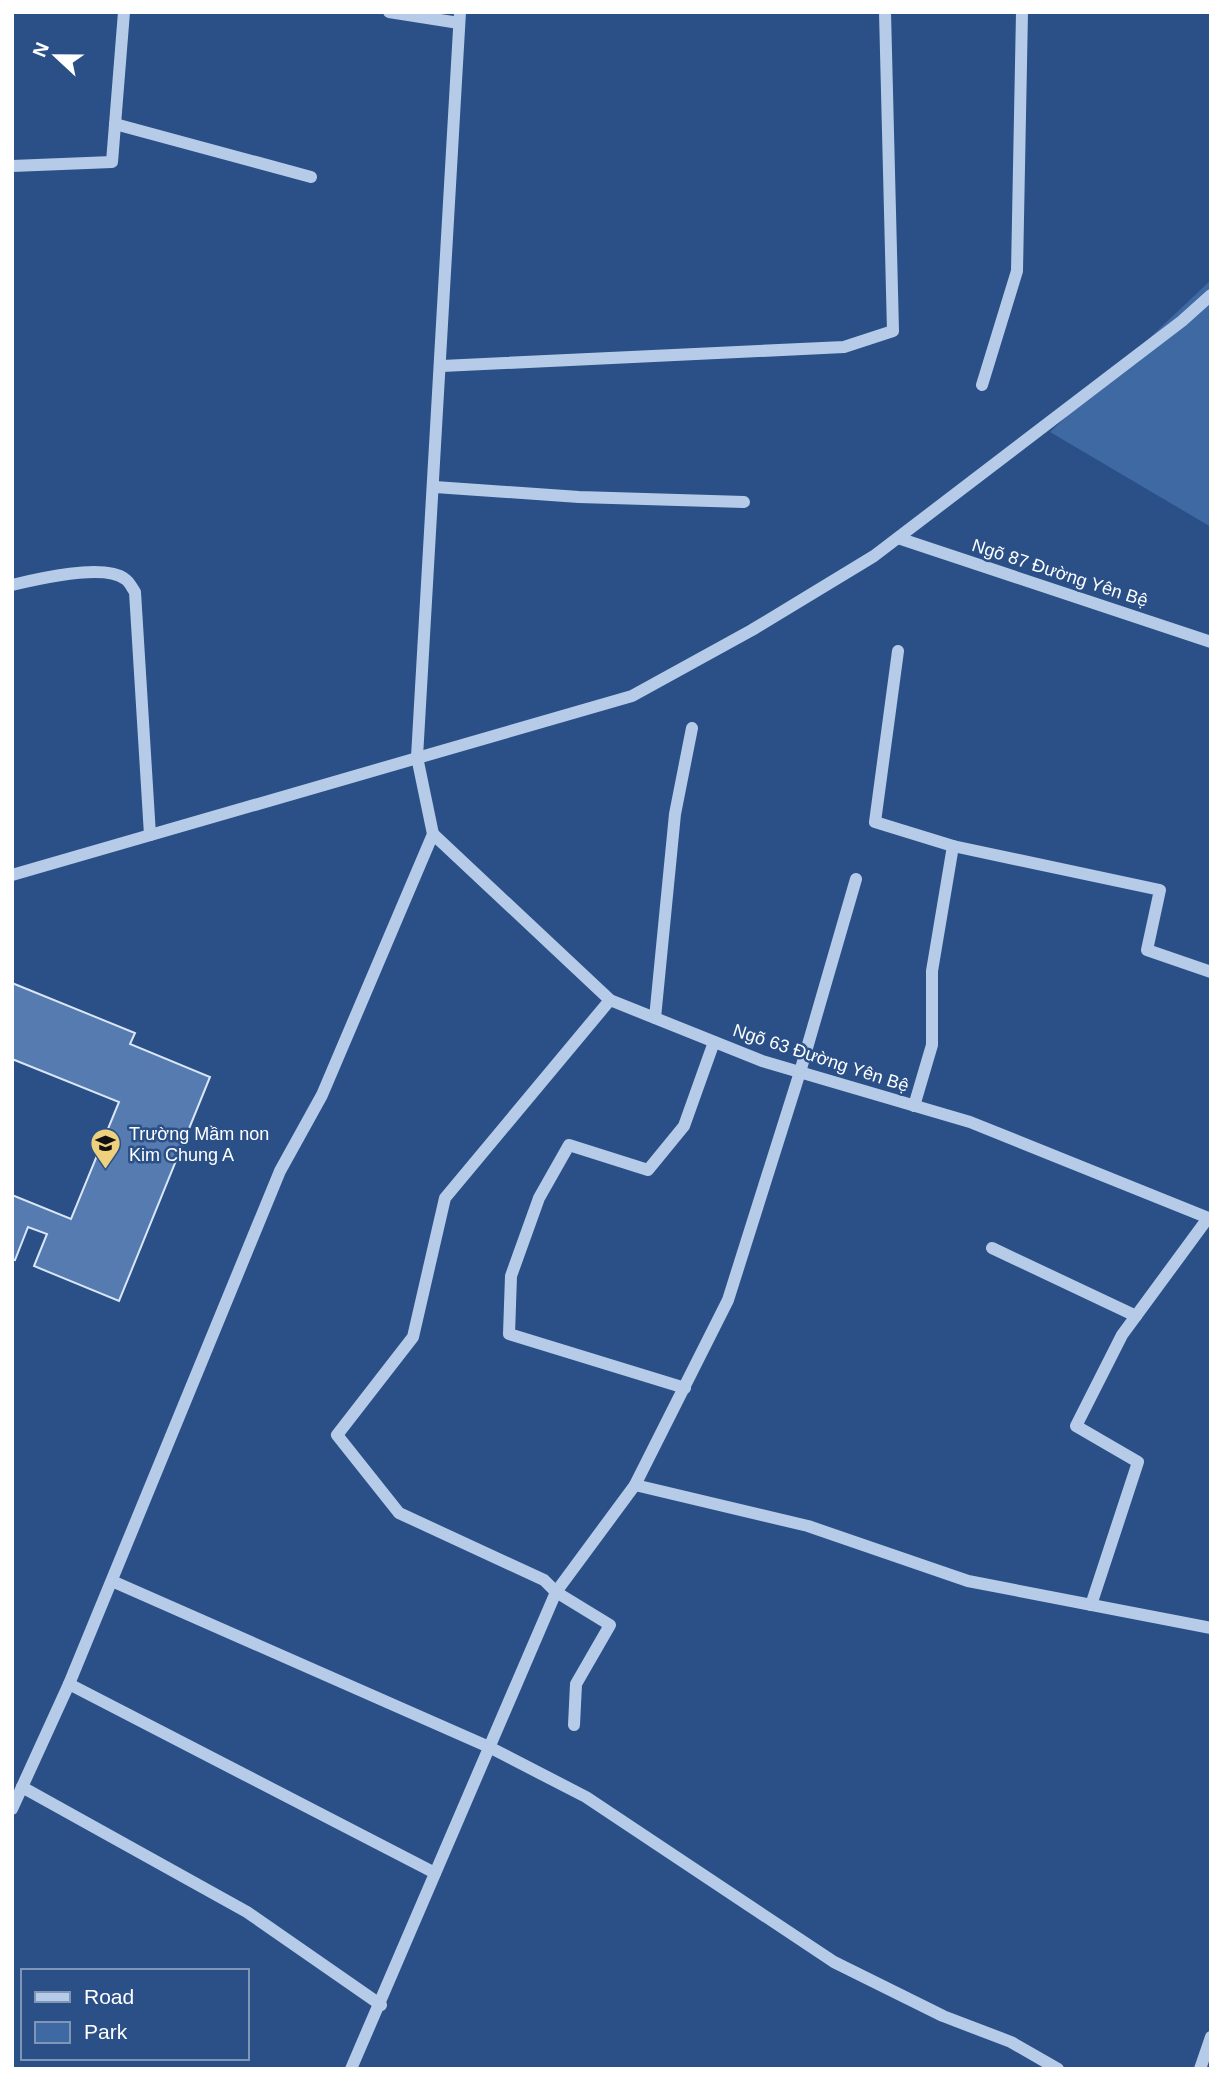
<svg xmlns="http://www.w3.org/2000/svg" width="1223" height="2081" viewBox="0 0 1223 2081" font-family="Helvetica,sans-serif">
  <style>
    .green { fill: #3e69a3 }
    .building { fill: #567bb0; stroke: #d9e6f6; stroke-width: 2 }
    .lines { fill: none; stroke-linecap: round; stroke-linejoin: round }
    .minor { stroke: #b6cbe8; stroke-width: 12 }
    .labels { text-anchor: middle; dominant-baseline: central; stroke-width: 5; stroke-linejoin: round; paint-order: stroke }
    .street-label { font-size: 18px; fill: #fff; stroke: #2a5087 }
    .poi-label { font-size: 18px; fill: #fff; stroke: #2a5087; text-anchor: start }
  </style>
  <rect width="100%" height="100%" fill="#2a5087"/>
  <polygon class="green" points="1211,280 1211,527 1050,432"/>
  <polygon class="building" points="12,983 135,1033 130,1044 210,1077 119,1301 34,1266 47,1234 28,1227 15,1260 12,1259 12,1195 71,1219 119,1102 12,1059"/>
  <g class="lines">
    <g class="minor">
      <polyline points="389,12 459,23"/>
      <polyline points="115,124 311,177"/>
      <polyline points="12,166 112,162 124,12"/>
      <polyline points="442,366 844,347 893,331 885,12"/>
      <polyline points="982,385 1017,271 1022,12"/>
      <polyline points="435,487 579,497 744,502"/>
      <polyline points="898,538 1211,642"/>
      <path d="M12,585C37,579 104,563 125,579C129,581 132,588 135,592L150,835"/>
      <polyline points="898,651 875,822 953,846 1160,890 1147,950 1211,972"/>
      <polyline points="433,834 610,1000 762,1061 970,1122 1211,1219"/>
      <polyline points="12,875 632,696 752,630 874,556 1182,321 1211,295"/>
      <polyline points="655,1018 675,814 692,728"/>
      <polyline points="914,1106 932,1045 932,971 953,846"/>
      <polyline points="992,1248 1136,1316"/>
      <polyline points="685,1388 509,1334 511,1276 539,1198 569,1145 648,1170 684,1126 714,1042"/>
      <polyline points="635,1485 808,1526 968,1581 1211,1628"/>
      <polyline points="112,1581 489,1747 586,1797 834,1962 943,2016 1011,2042 1058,2069"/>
      <polyline points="1091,1605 1138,1462 1076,1426 1122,1335 1208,1218"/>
      <polyline points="69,1684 435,1873"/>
      <polyline points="574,1725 576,1684 610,1625 556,1592 544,1580 399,1513 337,1435 413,1337 445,1198 610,1000"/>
      <polyline points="22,1787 247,1912 381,2005"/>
      <polyline points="12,1809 69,1684 280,1171 322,1095 433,834 417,757 460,12"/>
      <polyline points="351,2069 556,1592 635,1485 728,1300 800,1072 856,879"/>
      <polyline points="1200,2069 1211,2037"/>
    </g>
  </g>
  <defs>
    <symbol id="school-pin" viewBox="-11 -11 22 30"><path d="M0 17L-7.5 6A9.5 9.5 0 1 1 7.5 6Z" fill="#efd17d" stroke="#2a5087"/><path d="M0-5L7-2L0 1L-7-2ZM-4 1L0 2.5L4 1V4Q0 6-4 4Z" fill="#111"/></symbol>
  </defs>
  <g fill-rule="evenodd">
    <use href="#school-pin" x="88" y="1126" width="35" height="47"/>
  </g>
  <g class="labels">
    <g class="street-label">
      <text transform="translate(1060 573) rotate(18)">Ngõ 87 Đường Yên Bệ</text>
      <text transform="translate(821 1058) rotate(18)">Ngõ 63 Đường Yên Bệ</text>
    </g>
    <g class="poi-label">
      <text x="129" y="1134">Trường Mầm non<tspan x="129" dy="21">Kim Chung A</tspan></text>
    </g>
  </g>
  <rect width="1223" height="2081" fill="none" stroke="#ffffff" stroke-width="28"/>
  <rect x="21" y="1969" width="228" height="91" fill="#2a5087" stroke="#7f96b7" stroke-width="2"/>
  <rect x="35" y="1992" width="35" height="10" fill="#b6cbe8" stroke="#7f96b7" stroke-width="2"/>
  <text x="84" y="2004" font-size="21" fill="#ffffff">Road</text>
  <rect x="35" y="2022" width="35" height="21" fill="#3e69a3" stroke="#7f96b7" stroke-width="2"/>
  <text x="84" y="2039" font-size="21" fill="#ffffff">Park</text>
  <g transform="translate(56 56) rotate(292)" stroke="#2a5087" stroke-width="5" paint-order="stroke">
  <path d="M0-5L12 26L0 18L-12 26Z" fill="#ffffff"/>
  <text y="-10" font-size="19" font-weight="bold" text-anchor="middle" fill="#ffffff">N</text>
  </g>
</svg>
